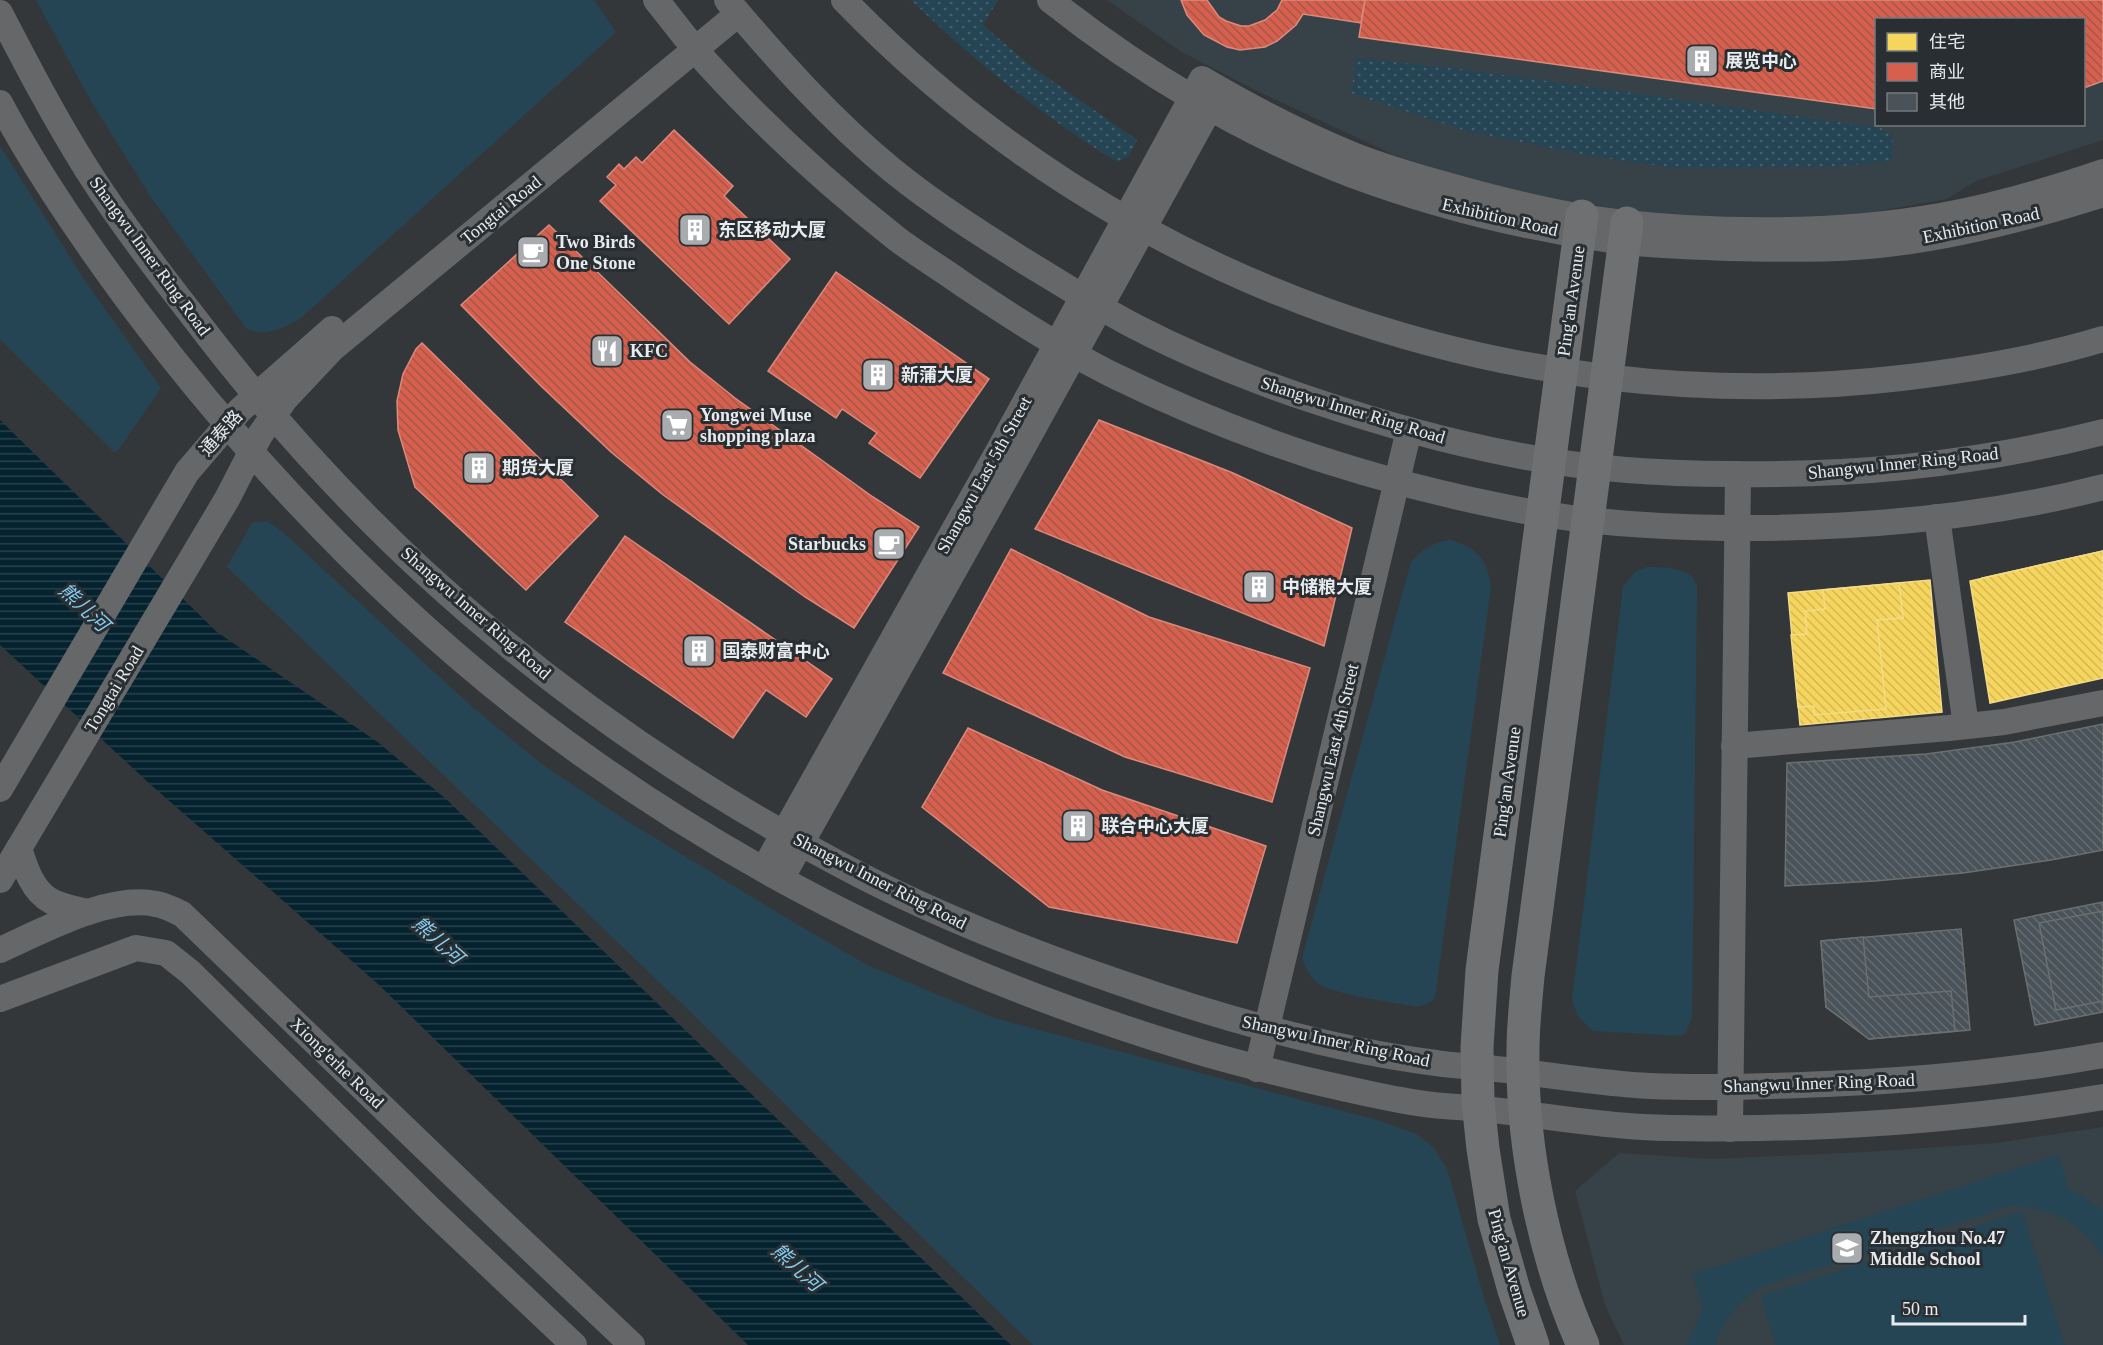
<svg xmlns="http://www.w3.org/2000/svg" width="2103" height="1345" viewBox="0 0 2103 1345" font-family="'Times New Roman','Noto Sans SC',serif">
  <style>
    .built { fill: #374148; fill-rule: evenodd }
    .grass { fill: url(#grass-dots) }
    .park { fill: #264554 }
    .water { fill: url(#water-rules) }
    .homes { fill: url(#homes-back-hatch); stroke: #f2dc88; stroke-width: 1.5 }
    .shops { fill: url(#shops-back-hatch); stroke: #db8a7d; stroke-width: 1.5 }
    .building { fill: url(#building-back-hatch); stroke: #6c6f70; stroke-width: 1.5 }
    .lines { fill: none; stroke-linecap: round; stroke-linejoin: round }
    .minor { stroke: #666769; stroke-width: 26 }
    .major { stroke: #6f7071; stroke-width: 33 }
    .labels { text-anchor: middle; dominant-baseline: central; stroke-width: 6; stroke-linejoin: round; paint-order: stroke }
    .poi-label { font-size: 18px; font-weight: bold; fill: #e8ebee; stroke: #282e31; text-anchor: start }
    .street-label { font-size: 18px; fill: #e8ebee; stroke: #282e31 }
    .water-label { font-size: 20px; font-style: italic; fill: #86cdf2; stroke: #282e31 }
  </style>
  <defs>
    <pattern id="grass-dots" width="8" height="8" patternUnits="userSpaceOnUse" patternTransform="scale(1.5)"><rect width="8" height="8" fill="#264554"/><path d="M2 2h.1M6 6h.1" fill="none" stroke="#46606d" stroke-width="1.8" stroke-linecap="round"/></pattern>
    <pattern id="water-rules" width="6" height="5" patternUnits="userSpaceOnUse" patternTransform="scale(1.5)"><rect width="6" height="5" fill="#05222f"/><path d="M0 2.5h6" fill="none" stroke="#29424d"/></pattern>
    <pattern id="homes-back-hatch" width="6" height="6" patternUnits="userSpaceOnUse" patternTransform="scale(1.5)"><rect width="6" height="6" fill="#f6d55c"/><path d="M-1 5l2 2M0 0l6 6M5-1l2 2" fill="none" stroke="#d3b858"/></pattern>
    <pattern id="shops-back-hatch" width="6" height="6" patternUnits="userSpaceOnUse" patternTransform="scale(1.5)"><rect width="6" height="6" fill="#d6604d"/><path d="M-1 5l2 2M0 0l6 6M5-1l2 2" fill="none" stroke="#a4574b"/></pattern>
    <pattern id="building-back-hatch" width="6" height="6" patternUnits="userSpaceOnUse" patternTransform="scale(1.5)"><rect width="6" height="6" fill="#495359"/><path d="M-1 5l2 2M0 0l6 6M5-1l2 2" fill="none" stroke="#636c71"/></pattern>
  </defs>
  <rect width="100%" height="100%" fill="#34373a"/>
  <g class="built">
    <path d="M1107,0H2103V140L1976,181L1947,199L1845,217L1771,222L1674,216L1613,208L1552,199L1470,179L1394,155L1251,88L1180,51ZM1876,20H2084V124H1876Z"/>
    <polygon points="2103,1127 2103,1345 1624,1345 1605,1305 1575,1191 1619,1153 1711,1159 1866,1152 1996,1143"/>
  </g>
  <g class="grass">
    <path d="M911,0H998L983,25L1028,64L1137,140L1129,156L1117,162C1043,116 974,61 911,0Z"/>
    <polygon points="1356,58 1468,70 1881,128 1893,136 1891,161 1834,167 1675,168 1591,156 1466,131 1351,93"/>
  </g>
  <g class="park">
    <path d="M36,0H594L616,32L301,318C283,328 266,338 246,328L151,197L91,101Z"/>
    <polygon points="0,146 85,281 161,388 119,449 114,452 0,339"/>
    <polygon points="267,521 284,533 472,707 543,765 627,821 793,922 869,966 994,1018 1380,1121 1416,1134 1433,1147 1447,1169 1484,1298 1500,1345 1033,1345 681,1003 227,567 252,523"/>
    <path d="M1451,540C1478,549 1487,558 1491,587L1435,998L1429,1003L1417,1007C1395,1002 1331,995 1316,982C1309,975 1306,967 1302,958L1411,562C1423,549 1433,542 1451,540Z"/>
    <path d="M1647,567C1660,567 1681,567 1692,577C1694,579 1695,583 1697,586L1692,1017L1686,1032L1681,1036L1593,1031L1578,1016L1572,1000L1623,587L1635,572Z"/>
    <path d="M2058,1155L2069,1190L2083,1196L2103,1210V1257C2084,1223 2049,1207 2011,1206L1761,1287C1738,1302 1724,1319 1715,1345H1687L1696,1323L1703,1310L1692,1274Z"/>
    <polygon points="2022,1211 2065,1345 1776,1345 1760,1296"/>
  </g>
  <polygon class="water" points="0,420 217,632 379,743 446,799 1011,1345 748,1345 378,984 151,785 0,645"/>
  <g class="homes">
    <polygon points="2103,551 2103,599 1993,624 1982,578"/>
    <polygon points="2103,551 2103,678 1990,703 1970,581"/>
    <polygon points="1930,580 1942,712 1800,725 1788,593"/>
    <polygon points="1899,583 1903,618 1877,620 1886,709 1814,715 1814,706 1798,707 1791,635 1807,634 1805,611 1825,609 1823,590"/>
  </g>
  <g class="shops">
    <polygon points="1181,0 1207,0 1219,17 1226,21 1241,26 1249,26 1265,20 1277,10 1282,0 1365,0 1361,23 1303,14 1296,25 1277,41 1265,47 1240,50 1227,47 1204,35 1187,15"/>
    <polygon points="1365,0 2103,0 2103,81 2084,88 2084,20 1876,20 1876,109 1359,37"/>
    <polygon points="674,130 733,186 724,196 790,259 729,324 600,201 616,185 607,177 619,164 624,169 636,157 642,163"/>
    <polygon points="549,225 690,362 735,398 873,497 919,527 854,628 805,597 662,494 611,452 542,387 461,305"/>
    <polygon points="836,272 989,379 920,478 869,443 877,433 842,409 836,418 768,371"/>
    <polygon points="422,343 598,516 526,590 415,487 398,430 397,401 403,374 416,349"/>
    <polygon points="1099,420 1233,473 1352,528 1324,646 1035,529"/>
    <polygon points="625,536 832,679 806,717 766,690 733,738 565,622"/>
    <polygon points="1011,549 1149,617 1310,668 1272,802 1125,757 943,673"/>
    <polygon points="968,728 1102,790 1266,846 1237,943 1049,907 922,807"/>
  </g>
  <g class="building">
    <polygon points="2103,724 2103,850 2051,860 1963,873 1875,881 1785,886 1787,763 1926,754 2015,742"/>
    <polygon points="2103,902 2103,1012 2035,1025 2014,920"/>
    <polygon points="2103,911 2103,1001 2056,1010 2039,923"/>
    <polygon points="1961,929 1970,1030 1869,1039 1826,1007 1821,941"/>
    <polygon points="1863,937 1869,997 1951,991 1955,1031 1869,1039 1826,1007 1821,941"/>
  </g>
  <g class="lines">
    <g class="minor">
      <path d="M656,0C673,21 689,43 707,63C765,127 830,186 897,239C918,255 942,269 964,285C1013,318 1064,351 1117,377C1238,436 1367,479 1500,506C1573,522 1650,527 1725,528C1852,529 1980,519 2103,487"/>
      <path d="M727,0C778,60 830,119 892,170C934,204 978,232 1024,261C1061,283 1097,307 1136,327C1192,356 1252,380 1312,400C1377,422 1444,441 1511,454C1584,469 1658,474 1732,474C1857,476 1982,463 2103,432"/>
      <path d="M844,0C1116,282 1512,423 1901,378C1969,370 2038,359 2103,339"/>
      <path d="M1050,0C1138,70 1244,134 1350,174C1433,205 1522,227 1610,240C1649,246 1689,246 1728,248C1778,249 1829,250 1879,245C1955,237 2031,217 2103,194"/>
      <path d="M0,13C27,65 54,117 86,168C117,217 153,265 189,311C260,405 339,494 426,574C550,688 690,785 839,864C928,912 1022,949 1118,982C1221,1018 1328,1049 1436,1063C1453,1066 1470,1066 1486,1068C1541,1073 1595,1083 1650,1086C1700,1088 1751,1087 1801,1085C1903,1082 2003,1073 2103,1055"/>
      <path d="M0,103C27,154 59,203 92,250C145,326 202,397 263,465C360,573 468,673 586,757C769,888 975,984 1190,1049C1242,1065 1294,1077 1347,1089C1375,1095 1404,1102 1433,1105C1449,1107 1466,1107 1482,1109C1536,1114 1589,1124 1643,1127C1697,1130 1752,1128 1805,1127C1906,1123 2004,1114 2103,1097"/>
      <polyline points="1937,517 1966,726"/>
      <polyline points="1734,746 1949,728 2004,722 2103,703"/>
      <polyline points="0,789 187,472 240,410 332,329"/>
      <path d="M19,848C25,867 32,891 51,901C61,907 76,909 88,912"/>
      <path d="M764,869L1000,448L1202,79C1251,108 1301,134 1353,155C1388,169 1425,179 1461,189C1512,203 1564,216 1617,222C1720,234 1837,234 1940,216C1995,206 2050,190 2103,172"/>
      <polyline points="781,879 1017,458 1218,93"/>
      <polyline points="0,880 227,499 260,435 285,399 332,349 738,14"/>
      <path d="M0,950C43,931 109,894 156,904C164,905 174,910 182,914L502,1222L632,1345"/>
      <polyline points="0,999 136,948 166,953 190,972 431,1210 574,1345"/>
      <polyline points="1257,1069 1409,430"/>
      <polyline points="1730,1129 1738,474"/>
    </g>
    <g class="major">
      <polyline points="1533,1345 1514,1290 1494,1219 1483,1149 1478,1101 1477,1047 1482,970 1582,216"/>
      <path d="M1583,1345C1544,1258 1521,1145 1523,1049C1523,1025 1526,1000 1528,976L1627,223"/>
    </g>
  </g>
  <defs>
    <symbol id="building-square" viewBox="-11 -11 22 22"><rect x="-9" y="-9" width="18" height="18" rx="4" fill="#a9acaf" stroke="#282e31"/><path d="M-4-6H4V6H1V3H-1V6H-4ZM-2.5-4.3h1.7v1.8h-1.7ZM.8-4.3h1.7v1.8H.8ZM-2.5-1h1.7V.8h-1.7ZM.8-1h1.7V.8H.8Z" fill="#fff"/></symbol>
    <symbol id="cafe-square" viewBox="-11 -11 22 22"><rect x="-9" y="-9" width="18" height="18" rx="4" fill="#a9acaf" stroke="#282e31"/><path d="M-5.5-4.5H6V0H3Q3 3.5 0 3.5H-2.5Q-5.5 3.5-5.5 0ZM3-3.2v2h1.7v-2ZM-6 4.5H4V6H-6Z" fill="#fff"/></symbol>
    <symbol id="restaurant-square" viewBox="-11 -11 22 22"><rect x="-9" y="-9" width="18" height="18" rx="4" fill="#a9acaf" stroke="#282e31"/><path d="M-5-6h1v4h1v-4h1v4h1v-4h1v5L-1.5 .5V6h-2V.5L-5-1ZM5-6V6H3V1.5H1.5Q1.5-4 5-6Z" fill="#fff"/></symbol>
    <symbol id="supermarket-square" viewBox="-11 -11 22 22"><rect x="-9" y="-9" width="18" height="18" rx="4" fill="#a9acaf" stroke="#282e31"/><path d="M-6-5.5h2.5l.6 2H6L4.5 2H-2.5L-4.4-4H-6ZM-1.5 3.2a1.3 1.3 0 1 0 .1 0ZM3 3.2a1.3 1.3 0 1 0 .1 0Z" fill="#fff"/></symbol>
    <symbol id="school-square" viewBox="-11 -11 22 22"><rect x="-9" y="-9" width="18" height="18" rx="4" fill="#a9acaf" stroke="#282e31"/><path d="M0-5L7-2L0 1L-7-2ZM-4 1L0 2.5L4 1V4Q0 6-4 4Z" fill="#fff"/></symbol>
  </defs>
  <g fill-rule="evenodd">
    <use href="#building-square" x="1683" y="42" width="38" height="38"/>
    <use href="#building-square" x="676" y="211" width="38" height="38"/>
    <use href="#cafe-square" x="514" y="233" width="38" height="38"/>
    <use href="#restaurant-square" x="588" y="332" width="38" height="38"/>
    <use href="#building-square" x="859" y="356" width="38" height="38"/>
    <use href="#supermarket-square" x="658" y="406" width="38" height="38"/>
    <use href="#building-square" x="460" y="449" width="38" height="38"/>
    <use href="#cafe-square" x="870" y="525" width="38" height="38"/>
    <use href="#building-square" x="1240" y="568" width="38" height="38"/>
    <use href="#building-square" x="680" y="632" width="38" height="38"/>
    <use href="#building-square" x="1059" y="807" width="38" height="38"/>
    <use href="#school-square" x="1828" y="1229" width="38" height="38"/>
  </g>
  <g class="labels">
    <g class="poi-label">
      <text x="1725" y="61">展览中心</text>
      <text x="718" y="230">东区移动大厦</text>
      <text x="556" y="242">Two Birds<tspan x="556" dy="21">One Stone</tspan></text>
      <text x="630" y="351">KFC</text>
      <text x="901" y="375">新蒲大厦</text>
      <text x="700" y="415">Yongwei Muse<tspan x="700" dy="21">shopping plaza</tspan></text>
      <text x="502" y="468">期货大厦</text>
      <text x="866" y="544" text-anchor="end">Starbucks</text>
      <text x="1282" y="587">中储粮大厦</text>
      <text x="722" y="651">国泰财富中心</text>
      <text x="1101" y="826">联合中心大厦</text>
      <text x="1870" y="1238">Zhengzhou No.47<tspan x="1870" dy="21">Middle School</tspan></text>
    </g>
    <g class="street-label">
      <text transform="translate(501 210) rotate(-39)">Tongtai Road</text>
      <text transform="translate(1500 217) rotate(13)">Exhibition Road</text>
      <text transform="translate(1981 225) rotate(-12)">Exhibition Road</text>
      <text transform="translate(150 256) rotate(54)">Shangwu Inner Ring Road</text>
      <text transform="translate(1571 301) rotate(-82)">Ping'an Avenue</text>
      <text transform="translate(1353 410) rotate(17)">Shangwu Inner Ring Road</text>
      <text transform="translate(221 433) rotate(-49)">通泰路</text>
      <text transform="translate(1903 463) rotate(-6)">Shangwu Inner Ring Road</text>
      <text transform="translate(984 475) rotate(-61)">Shangwu East 5th Street</text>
      <text transform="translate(476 613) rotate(41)">Shangwu Inner Ring Road</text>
      <text transform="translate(114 689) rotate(-59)">Tongtai Road</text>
      <text transform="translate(1333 750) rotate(-77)">Shangwu East 4th Street</text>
      <text transform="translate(1507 782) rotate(-82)">Ping'an Avenue</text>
      <text transform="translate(880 881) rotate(27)">Shangwu Inner Ring Road</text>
      <text transform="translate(1336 1041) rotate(12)">Shangwu Inner Ring Road</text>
      <text transform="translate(337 1063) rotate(44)">Xiong'erhe Road</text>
      <text transform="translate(1819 1083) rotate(-2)">Shangwu Inner Ring Road</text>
      <text transform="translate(1509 1263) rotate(74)">Ping'an Avenue</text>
    </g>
    <g class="water-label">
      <text transform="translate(84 607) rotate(43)">熊儿河</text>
      <text transform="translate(438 940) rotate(42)">熊儿河</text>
      <text transform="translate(797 1267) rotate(42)">熊儿河</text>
    </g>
  </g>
  <rect x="1875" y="18" width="210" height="108" fill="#282e31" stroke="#757a7d" stroke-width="1.5"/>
  <rect x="1887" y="33" width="30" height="18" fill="#f6d55c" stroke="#757a7d" stroke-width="1.5"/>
  <text x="1929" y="48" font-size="18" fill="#e8ebee">住宅</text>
  <rect x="1887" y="63" width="30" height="18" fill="#d6604d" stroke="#757a7d" stroke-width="1.5"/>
  <text x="1929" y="78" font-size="18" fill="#e8ebee">商业</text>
  <rect x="1887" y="93" width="30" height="18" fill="#495359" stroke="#757a7d" stroke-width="1.5"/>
  <text x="1929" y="108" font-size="18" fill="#e8ebee">其他</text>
  <path d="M1893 1315v9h132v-9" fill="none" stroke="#e8ebee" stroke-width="3"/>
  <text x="1902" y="1315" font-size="18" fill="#e8ebee" stroke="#282e31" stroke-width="4.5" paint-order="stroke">50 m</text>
</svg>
